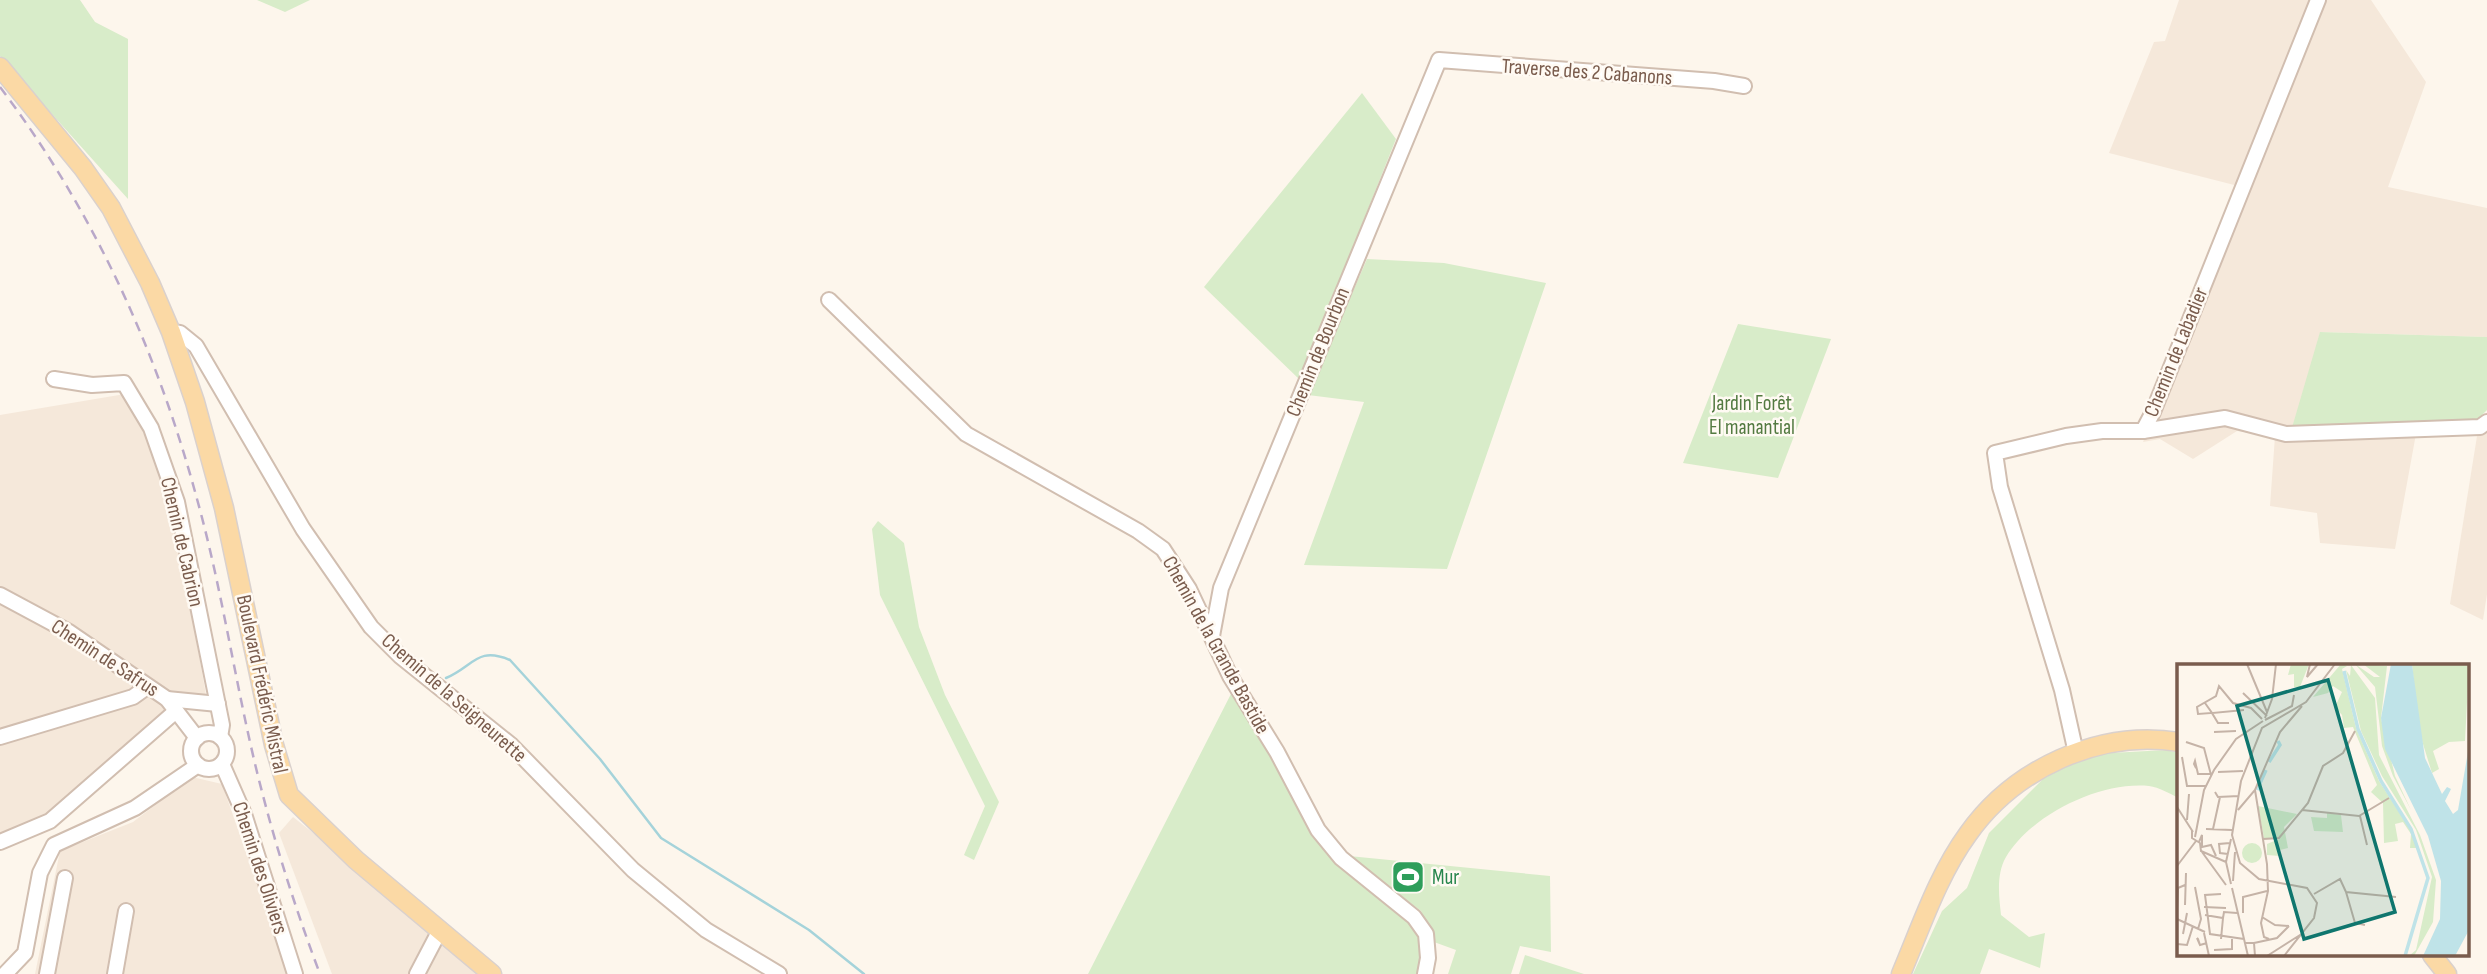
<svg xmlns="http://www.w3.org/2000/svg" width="2487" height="974" viewBox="0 0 2487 974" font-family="'Sofia Sans Condensed',sans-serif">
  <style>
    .residential { fill: #f5e8da }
    .green { fill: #d8ecc9 }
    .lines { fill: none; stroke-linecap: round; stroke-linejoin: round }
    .stream { stroke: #a5d3da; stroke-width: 2.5 }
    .minor-casing { stroke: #d1beb0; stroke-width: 18 }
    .major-casing { stroke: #dad1cd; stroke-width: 21 }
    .minor { stroke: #fff; stroke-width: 14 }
    .major { stroke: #fbd9a5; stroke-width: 18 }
    .rail { stroke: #b9a8c9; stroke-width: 2.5; stroke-dasharray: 10 7; stroke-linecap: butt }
    .labels { text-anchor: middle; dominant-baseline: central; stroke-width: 5; stroke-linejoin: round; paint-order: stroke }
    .street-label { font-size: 21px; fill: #7a5c4d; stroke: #fffaf3 }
    .park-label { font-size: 21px; fill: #537a41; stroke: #fffaf3 }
    .leisure-label { font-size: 21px; fill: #27864d; stroke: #fffaf3; text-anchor: start }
    .inset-river { fill: none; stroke: #bfe3e8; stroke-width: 3.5 }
    .inset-road { fill: none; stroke: #c5b3a7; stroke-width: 2 }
    .view { fill: #0f766e; fill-opacity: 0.15; stroke: #0f766e; stroke-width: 3.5 }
    .inset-edge { fill: none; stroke: #7a5c4d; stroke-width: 3.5 }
  </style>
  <rect width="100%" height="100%" fill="#fdf6ec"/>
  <g class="residential">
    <polygon points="2179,0 2371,0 2426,82 2388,187 2487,208 2487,337 2320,332 2418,423 2395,549 2320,543 2317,513 2270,506 2275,436 2237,431 2193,459 2160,439 2143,442 2246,188 2109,153 2154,42 2165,41"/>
    <polygon points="125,394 165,479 179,524 185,576 206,695 185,693 45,815 0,834 0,415"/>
    <polygon points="2487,426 2487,594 2483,620 2450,604 2478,430"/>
    <polygon points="192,777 222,784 289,974 35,974 60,851 133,822"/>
    <polygon points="293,817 331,847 477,974 332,974 279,833"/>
  </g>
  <g class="green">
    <polygon points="0,0 80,0 95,22 128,39 128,199 0,56"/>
    <polygon points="257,0 310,0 285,12"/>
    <polygon points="1362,93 1396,139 1300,380 1204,287"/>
    <polygon points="1367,259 1444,263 1546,283 1447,569 1304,565 1364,402 1308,395"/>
    <polygon points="1738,324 1831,339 1778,478 1683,463"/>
    <polygon points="2320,332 2487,337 2487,410 2475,422 2291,431"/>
    <polygon points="878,521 904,543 919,627 945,695 999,802 974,860 964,855 985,806 880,595 872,529"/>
    <polygon points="1233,690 1326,850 1401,908 1419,936 1422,949 1418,974 1088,974"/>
    <path d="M2166,750L2179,753V798C2170,794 2159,787 2149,786C2100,781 2031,815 2006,857C1996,874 1999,897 2001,915L2029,937L2045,933L2040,968L1989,949L1980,974H1913L1942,911L1967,888L1989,833L2044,778L2092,754Z"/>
    <polygon points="1349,856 1550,876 1551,952 1520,946 1511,974 1448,974 1456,950 1434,942 1421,911"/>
    <polygon points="1525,955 1584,974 1519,974"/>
  </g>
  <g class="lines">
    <path class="stream" d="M446,678C474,666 477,646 510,660L600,759L661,838L809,930L864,974"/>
    <defs>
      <g id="minor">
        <polyline points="829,300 966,434 1138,531 1163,549 1189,589 1230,676 1277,752 1318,830 1341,858 1414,917 1426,934 1428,958 1425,974"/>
        <polyline points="171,332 180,333 196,346 303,529 371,627 400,656 511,745 633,870 706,930 779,974"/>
        <polyline points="54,379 92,385 124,383 151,428 177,502 222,725 220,737"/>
        <polyline points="2143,431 2225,418 2286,434 2480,427 2487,422"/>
        <polyline points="0,595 69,632 167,699 197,738"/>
        <polyline points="1212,636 1221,588 1439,60 1714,81 1744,86"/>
        <polyline points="167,699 218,704"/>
        <circle cx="209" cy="751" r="18"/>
        <polyline points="0,737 133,697 147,687"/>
        <polyline points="2076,753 2062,690 2000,487 1995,453 2066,436 2102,431 2143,431 2153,412 2318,0"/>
        <polyline points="222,764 244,814 295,974"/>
        <polyline points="0,842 50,821 176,711"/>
        <polyline points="5,974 25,953 40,873 54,845 135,808 198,765"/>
        <polyline points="47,974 65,878"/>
        <polyline points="115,974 126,911"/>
        <polyline points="417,974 440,930"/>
      </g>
      <g id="major">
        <polyline points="0,67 83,168 111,208 150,283 171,332 195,402 224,508 274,745 289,795 356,860 492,974"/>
        <polyline points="2432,955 2447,974"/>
        <path d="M1901,974C1921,927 1938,875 1968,834C2014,769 2099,729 2179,742"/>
      </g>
    </defs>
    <use href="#minor" class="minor-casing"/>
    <use href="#major" class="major-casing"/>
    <use href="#minor" class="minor"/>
    <use href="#major" class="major"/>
    <path class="rail" d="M0,87C93,210 157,350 197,499C222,589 235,682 257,772C274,841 295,908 320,974"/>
  </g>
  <defs>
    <symbol id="stadium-square" viewBox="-11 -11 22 22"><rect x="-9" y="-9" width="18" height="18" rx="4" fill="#2e9e5b" stroke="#fffaf3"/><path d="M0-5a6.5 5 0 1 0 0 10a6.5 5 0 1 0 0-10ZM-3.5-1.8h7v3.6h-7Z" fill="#fff"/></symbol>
  </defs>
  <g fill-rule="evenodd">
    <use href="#stadium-square" x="1389" y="858" width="38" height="38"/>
  </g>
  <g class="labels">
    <g class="street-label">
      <text transform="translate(1587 72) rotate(4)">Traverse des 2 Cabanons</text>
      <text transform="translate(1318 352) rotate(-68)">Chemin de Bourbon</text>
      <text transform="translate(2176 352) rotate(-68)">Chemin de Labadier</text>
      <text transform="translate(182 542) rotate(77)">Chemin de Cabrion</text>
      <text transform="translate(1216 645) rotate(61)">Chemin de la Grande Bastide</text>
      <text transform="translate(105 658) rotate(33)">Chemin de Safrus</text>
      <text transform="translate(262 684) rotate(78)">Boulevard Frédéric Mistral</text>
      <text transform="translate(454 698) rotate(41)">Chemin de la Seigneurette</text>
      <text transform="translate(260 868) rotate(72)">Chemin des Oliviers</text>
    </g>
    <g class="park-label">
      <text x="1752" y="403">Jardin Forêt<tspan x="1752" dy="24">El manantial</tspan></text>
    </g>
    <g class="leisure-label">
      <text x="1432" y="877">Mur</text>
    </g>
  </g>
  <g transform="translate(2177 664)">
    <rect width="292" height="292" fill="#fdf6ec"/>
    <path d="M114,0H132L123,23H117V10L111,11ZM164,0L170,2L165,5L179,64L202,117L233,165L243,192L239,184H233L234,170L226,158L218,160L221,177L207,179L206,139L194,128L200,121L176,63L167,64L165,51L158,43L165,28L156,22L151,29L136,33ZM178,0L197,13H203L186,0L210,2L204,54L218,112L234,146L216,112L205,82L198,23ZM235,0H292L288,77L272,78L256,87L262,105L255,109L242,67ZM174,1L198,34L202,91L243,171L259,216L256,258L237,292H232L239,286L255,213L239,166L205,112L184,67L169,6L173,12ZM81,142L120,150L107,163L111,184L103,186V192L90,191V180L102,175L87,174ZM150,149L164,151L166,168L137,167L134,153L150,154ZM65 189a10 10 0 1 1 20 0a10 10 0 1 1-20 0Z" fill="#d8ecc9"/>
    <path d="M214,0H235L248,94L265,130L270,123L274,125L268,137L276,150L281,146L292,82V266L278,292H246L263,255L264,217L251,172L208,85L204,54Z" fill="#bfe3e8"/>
    <path class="inset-river" d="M167,7L181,65L204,117L234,165L251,214L228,292M92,98L103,81L101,77M80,126L89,106"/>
    <path class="inset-road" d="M70,0L90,48M133,0L130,13L141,0M66,29L90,52M28,39L35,49L21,50L20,43L39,32L42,22L56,39L74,44L85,55M88,54L95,35L99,0M88,56L115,42L117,31M52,59H41L35,49L67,46M37,68L59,67M9,78L27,84L34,111M5,93L10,122H29M19,104L17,100L18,97L21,110H33M41,108L66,107M78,126L90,200L91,227L84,259L87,273L92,275M38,128L41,133L62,132M0,143L16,168M61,146L78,126L103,68L125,42M125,146L182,152L212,134M183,152L190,181M10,156L12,130M29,165L55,166M36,165L43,133M15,166V174L23,179L24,187L49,198M18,173L27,126L37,106L59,75L86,57M54,175L49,198L54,220M86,175L102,174L131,139L146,102L166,89L178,67M22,178L25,171V183L34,181L39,192M25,188L49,221M51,190L43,189L42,180L53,179M0,202L19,177M56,217L58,188M18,223L24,255L21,265M55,224L71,292M169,228L178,259L188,261M44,230L28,231L33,270L67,275M137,230L163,215L169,228L219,233M8,241L9,209M27,243L49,244M0,244L1,224L8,221M66,249V233L90,227M28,251L46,254L47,248L60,249M85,253L98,261L112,262M0,255L28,268M27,269L32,292M6,270L10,249M44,275L46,254M68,279H77L78,292M77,279L100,274L112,262M0,280L10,281L16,262M23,281L20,274L21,275L23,281L30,279M37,286L55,285V275M90,292L123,271M107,292L137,254L140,239L130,224L82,215L63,199L55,171L64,117L85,64L129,38L158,0"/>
    <path class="view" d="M151,16L218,248L127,275L60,42Z"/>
    <rect width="292" height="292" class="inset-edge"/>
  </g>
</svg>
